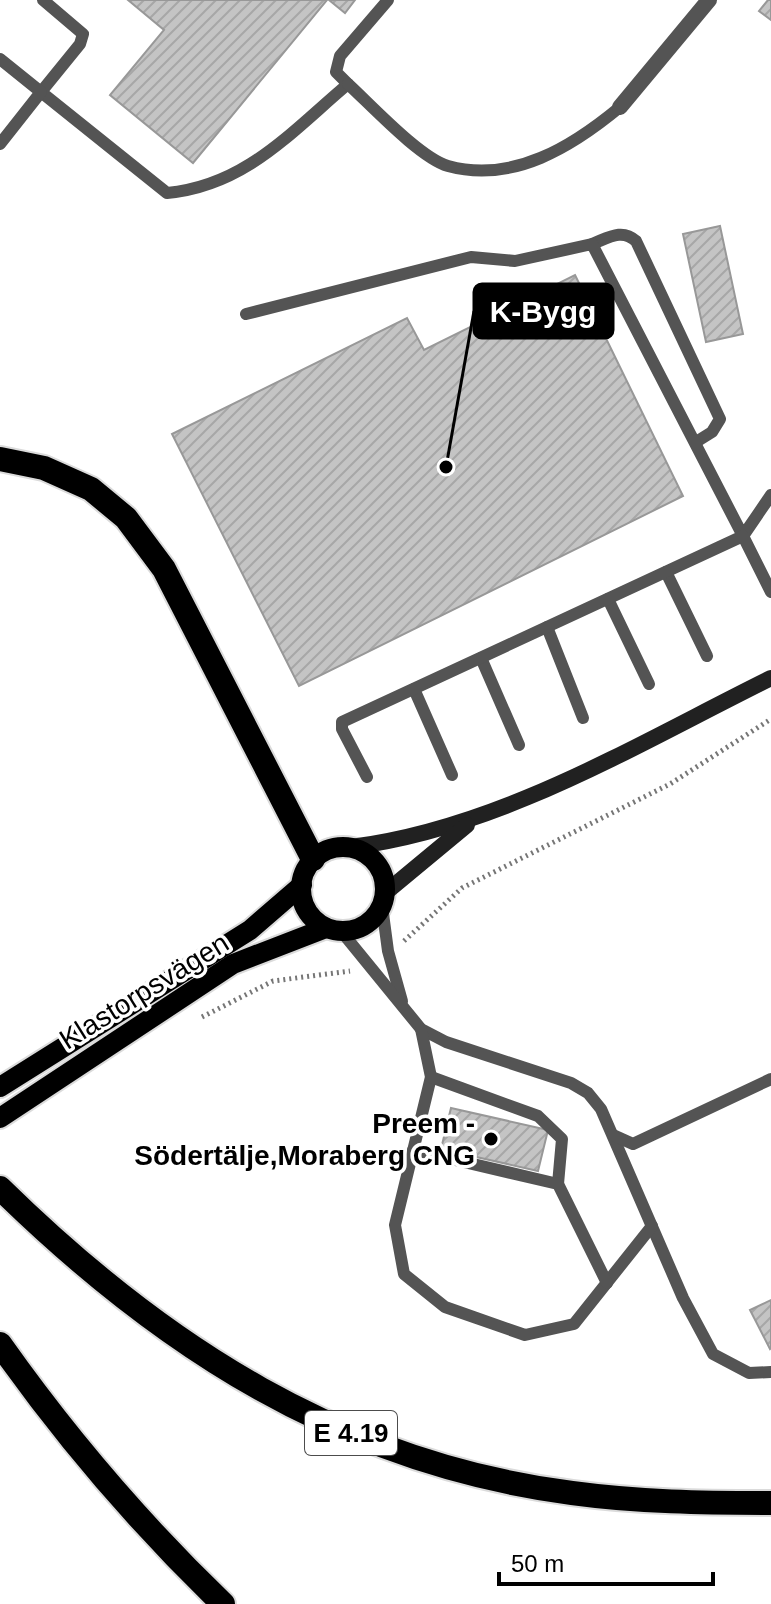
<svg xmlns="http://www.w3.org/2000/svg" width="771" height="1604" viewBox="0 0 771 1604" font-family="Arial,sans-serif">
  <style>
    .building { fill: url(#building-hatch); stroke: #989898; stroke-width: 2 }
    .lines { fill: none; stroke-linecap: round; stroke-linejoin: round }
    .primary-casing { stroke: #dbdbdb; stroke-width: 24 }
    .highway-casing { stroke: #dbdbdb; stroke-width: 28 }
    .path { stroke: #767676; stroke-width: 5; stroke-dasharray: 2 4; stroke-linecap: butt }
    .lane { stroke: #545454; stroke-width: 12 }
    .street { stroke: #545454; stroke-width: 16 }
    .secondary { stroke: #212121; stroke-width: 16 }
    .primary { stroke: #000; stroke-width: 20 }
    .highway { stroke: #000; stroke-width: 24 }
    .poi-dot { fill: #000; stroke: #fff; stroke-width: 3 }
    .labels { text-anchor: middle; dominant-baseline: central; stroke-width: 7; stroke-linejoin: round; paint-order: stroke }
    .shield { fill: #fff; stroke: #4c4c4c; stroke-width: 2 }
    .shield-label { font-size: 26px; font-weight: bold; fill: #000 }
    .street-label { font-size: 28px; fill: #000; stroke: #fff }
    .poi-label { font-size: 28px; font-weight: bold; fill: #000; stroke: #fff; text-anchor: end }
    .leader { fill: none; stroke: #000; stroke-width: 3 }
    .callout-dot { fill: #000; stroke: #fff; stroke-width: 3 }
    .callout { fill: #000; stroke: #000; stroke-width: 3 }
    .callout-label { font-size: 30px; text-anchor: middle; font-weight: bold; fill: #fff }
  </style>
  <defs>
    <pattern id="building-hatch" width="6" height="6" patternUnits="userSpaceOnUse" patternTransform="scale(2)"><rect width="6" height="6" fill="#c4c4c4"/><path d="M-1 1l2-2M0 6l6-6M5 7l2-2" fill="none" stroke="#a7a7a7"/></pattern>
  </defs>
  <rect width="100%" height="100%" fill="#fff"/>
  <g class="building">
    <polygon points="128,0 327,0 193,163 110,95 164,30"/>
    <polygon points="329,0 355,0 345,13"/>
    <polygon points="768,0 771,0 771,20 759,11"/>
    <polygon points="720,226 743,334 706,342 683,234"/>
    <polygon points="575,275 683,496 299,686 172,434 407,318 424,350"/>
    <polygon points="451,1108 548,1130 538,1171 441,1149"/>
    <polygon points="771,1300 771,1348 770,1349 750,1310"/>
  </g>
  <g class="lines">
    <defs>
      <g id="primary">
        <circle cx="343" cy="889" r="42"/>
        <polyline points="0,1087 250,930 302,885"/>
        <polyline points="0,1118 233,964 326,928"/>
      </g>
      <g id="highway">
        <polyline points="0,459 44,468 91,489 126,518 164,569 313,859"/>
        <path d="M0,1188C162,1347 342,1463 572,1493C638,1502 704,1503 771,1503"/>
        <path d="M0,1344C65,1436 142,1526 223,1604"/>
      </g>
    </defs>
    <use href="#primary" class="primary-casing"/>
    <use href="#highway" class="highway-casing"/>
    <g class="path">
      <polyline points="404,941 462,888 670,784 771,719"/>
      <polyline points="202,1017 273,981 350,971"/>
    </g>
    <g class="lane">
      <path d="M43,0L83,34L80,44L41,92L167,193C245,186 291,132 348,84L336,72L340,56L388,0"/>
      <polyline points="0,59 41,92 0,144"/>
      <path d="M348,84C371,105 420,158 448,166C513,184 573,146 620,107"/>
      <path d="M592,244C608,238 622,228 636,241L720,419L712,432L696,442"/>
      <polyline points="246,314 471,257 515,261 592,244 743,536 771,495"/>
      <polyline points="666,572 707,656"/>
      <polyline points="608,599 649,684"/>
      <polyline points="547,627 583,718"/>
      <polyline points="481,658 519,745"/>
      <polyline points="414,689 452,775"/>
      <polyline points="367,777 342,729 342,722 743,536 771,592"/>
      <polyline points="382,906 388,951 402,1001"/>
      <polyline points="341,931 421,1029 446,1042 571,1083 588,1093 601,1109 683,1298 713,1354 749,1373 771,1372"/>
      <polyline points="421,1029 431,1077 395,1225 404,1274 445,1307 525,1335 574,1324 652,1226"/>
      <polyline points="431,1077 538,1116 562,1139 558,1184"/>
      <polyline points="613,1135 633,1144 771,1079"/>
      <polyline points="413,1150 558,1184 607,1283"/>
    </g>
    <polyline class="street" points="620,107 709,0"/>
    <g class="secondary">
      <path d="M351,847C501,828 637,744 771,678"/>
      <polyline points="385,893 467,825"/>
    </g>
    <use href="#primary" class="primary"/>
    <use href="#highway" class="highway"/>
  </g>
  <circle class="poi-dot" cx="491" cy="1139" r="8"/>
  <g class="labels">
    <rect class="shield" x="305" y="1411" width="92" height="44" rx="6"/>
    <g class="shield-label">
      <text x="351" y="1433">E 4.19</text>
    </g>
    <g class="street-label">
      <text transform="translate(144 991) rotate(-32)">Klastorpsvägen</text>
    </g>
    <g class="poi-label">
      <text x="475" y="1123">Preem -<tspan x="475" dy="32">Södertälje,Moraberg CNG</tspan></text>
    </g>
  </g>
  <path class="leader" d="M446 467L474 311"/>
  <circle class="callout-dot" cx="446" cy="467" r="8"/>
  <rect class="callout" x="474" y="284" width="139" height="54" rx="8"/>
  <g class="callout-label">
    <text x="543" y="322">K-Bygg</text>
  </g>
  <path d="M499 1572v12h214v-12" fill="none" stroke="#000000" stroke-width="4"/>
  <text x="511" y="1572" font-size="24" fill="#000000" stroke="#ffffff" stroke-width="6" paint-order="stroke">50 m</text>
</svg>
